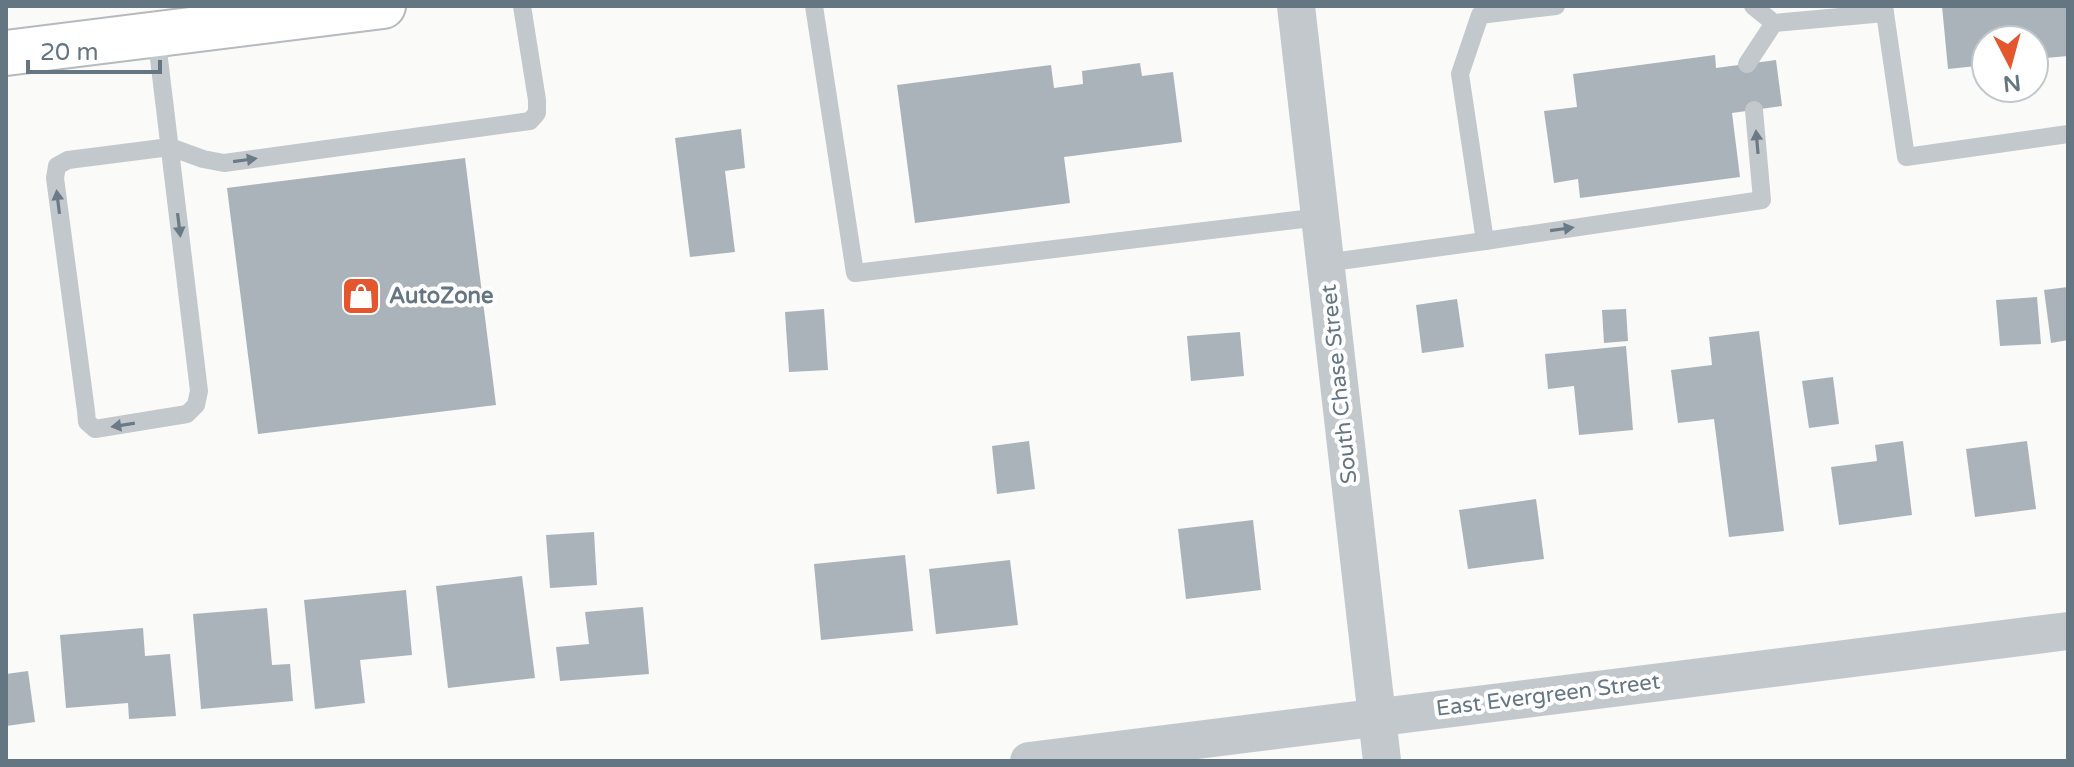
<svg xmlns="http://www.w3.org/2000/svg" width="2074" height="767" viewBox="0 0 2074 767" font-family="'Varela Round',sans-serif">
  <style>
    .building { fill: #aab3b9 }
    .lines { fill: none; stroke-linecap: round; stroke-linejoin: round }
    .primary-casing { stroke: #b5babe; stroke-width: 48 }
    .service { stroke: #c3c8cc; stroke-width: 18 }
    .minor { stroke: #c3c8cc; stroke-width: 38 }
    .primary { stroke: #fff; stroke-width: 44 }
    .oneway { fill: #6a7a87 }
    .labels { text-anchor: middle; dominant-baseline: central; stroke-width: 8; stroke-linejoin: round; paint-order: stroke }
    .poi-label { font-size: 22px; font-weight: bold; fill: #657683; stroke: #fff; text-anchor: start }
    .street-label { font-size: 22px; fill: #657683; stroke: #fff }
  </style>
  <rect width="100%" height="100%" fill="#fafaf8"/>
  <g class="building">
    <polygon points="1942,6 2068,6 2068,56 2034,59 2034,40 1986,40 1986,65 1948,69"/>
    <polygon points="1715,55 1716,68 1776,60 1782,106 1732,113 1740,177 1580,198 1578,179 1554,183 1544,111 1577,107 1573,74"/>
    <polygon points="1140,63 1142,76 1173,72 1182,142 1064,157 1070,203 915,223 897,85 1051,65 1054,88 1083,84 1082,71"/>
    <polygon points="741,129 745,168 725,171 735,252 690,257 675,138"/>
    <polygon points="465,158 496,405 258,434 227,188"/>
    <polygon points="2068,287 2068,340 2051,343 2044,290"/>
    <polygon points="2037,297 2041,344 2000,346 1996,300"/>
    <polygon points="1457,299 1464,347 1422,353 1416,305"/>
    <polygon points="824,309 828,370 789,372 785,312"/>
    <polygon points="1626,309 1628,341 1604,343 1602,310"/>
    <polygon points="1759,331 1784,531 1729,537 1714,419 1678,423 1671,370 1712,365 1709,337"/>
    <polygon points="1240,332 1244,376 1191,381 1187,336"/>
    <polygon points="1626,346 1633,430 1579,435 1574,386 1548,389 1545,354"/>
    <polygon points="1833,377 1839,424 1809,428 1802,381"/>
    <polygon points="1029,441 1035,489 997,494 992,446"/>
    <polygon points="1903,441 1912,515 1839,525 1831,467 1877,461 1875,445"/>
    <polygon points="2027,441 2036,509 1975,517 1966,449"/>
    <polygon points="1536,499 1544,559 1468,569 1459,510"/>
    <polygon points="1253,520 1261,590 1186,599 1178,529"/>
    <polygon points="594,532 597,585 550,588 546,535"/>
    <polygon points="905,555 913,631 821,640 814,564"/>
    <polygon points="1010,560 1018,625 936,634 929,569"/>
    <polygon points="522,576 535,678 448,688 436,586"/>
    <polygon points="406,590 412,655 360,660 365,703 315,709 304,600"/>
    <polygon points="643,607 649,674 560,681 556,647 589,644 585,612"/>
    <polygon points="267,608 272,665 290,664 293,701 201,709 193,614"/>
    <polygon points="143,628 145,656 170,654 176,716 129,719 128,703 66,708 60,635"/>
    <polygon points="28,671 35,722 6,726 6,674"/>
  </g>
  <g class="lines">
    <defs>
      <polyline id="primary" points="6,53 383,6"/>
    </defs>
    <use href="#primary" class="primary-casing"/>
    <g class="service">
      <polyline points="814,6 855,273 1320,217"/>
      <polyline points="1753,6 1774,23 1885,13 1884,6"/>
      <polyline points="1885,13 1906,157 2068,134"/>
      <polyline points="156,34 199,391 196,405 187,414 95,429 87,422 86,411 55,178 57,166 68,160 170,147 203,159 224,163 530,121 537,113 537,100 522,6"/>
      <polyline points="1747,64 1774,23"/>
      <polyline points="1485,241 1762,200 1754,110"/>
      <polyline points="1325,263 1485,241 1460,74 1480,15 1556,6"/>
    </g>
    <g class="minor">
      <polyline points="1296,6 1382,761"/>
      <polyline points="1029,761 2068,631"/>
    </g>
    <use href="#primary" class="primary"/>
  </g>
  <defs><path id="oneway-solid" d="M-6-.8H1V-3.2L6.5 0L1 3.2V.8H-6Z" transform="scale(2)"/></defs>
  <g class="oneway">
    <use href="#oneway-solid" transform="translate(1757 142) rotate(-95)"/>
    <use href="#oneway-solid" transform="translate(245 160) rotate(-8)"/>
    <use href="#oneway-solid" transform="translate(58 202) rotate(-97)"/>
    <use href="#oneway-solid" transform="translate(179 225) rotate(83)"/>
    <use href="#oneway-solid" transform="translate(1562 229) rotate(-8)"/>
    <use href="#oneway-solid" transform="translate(123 425) rotate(171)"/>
  </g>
  <defs>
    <symbol id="shop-square" viewBox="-11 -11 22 22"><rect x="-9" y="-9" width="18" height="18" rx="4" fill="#e4572e" stroke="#fff"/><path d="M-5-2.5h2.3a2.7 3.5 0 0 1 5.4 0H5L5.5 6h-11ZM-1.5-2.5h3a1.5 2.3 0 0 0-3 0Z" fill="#fff"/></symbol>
  </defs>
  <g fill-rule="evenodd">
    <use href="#shop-square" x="339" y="274" width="44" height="44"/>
  </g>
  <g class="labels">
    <g class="poi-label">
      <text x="389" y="296">AutoZone</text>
    </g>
    <g class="street-label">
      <text transform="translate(1339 384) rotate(-96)">South Chase Street</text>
      <text transform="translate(1548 695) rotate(-7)">East Evergreen Street</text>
    </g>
  </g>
  <rect width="2074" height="767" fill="none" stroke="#657683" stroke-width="16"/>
  <g transform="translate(2010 64) rotate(174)"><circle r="38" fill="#ffffff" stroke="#c1c8cd" stroke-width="2"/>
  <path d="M0-6L14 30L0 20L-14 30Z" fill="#e4572e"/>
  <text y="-12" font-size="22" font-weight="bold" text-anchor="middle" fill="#657683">N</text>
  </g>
  <path d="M28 60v12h132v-12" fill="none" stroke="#657683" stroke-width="4"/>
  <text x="40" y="60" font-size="24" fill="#657683" stroke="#ffffff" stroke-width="6" paint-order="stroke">20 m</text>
</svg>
